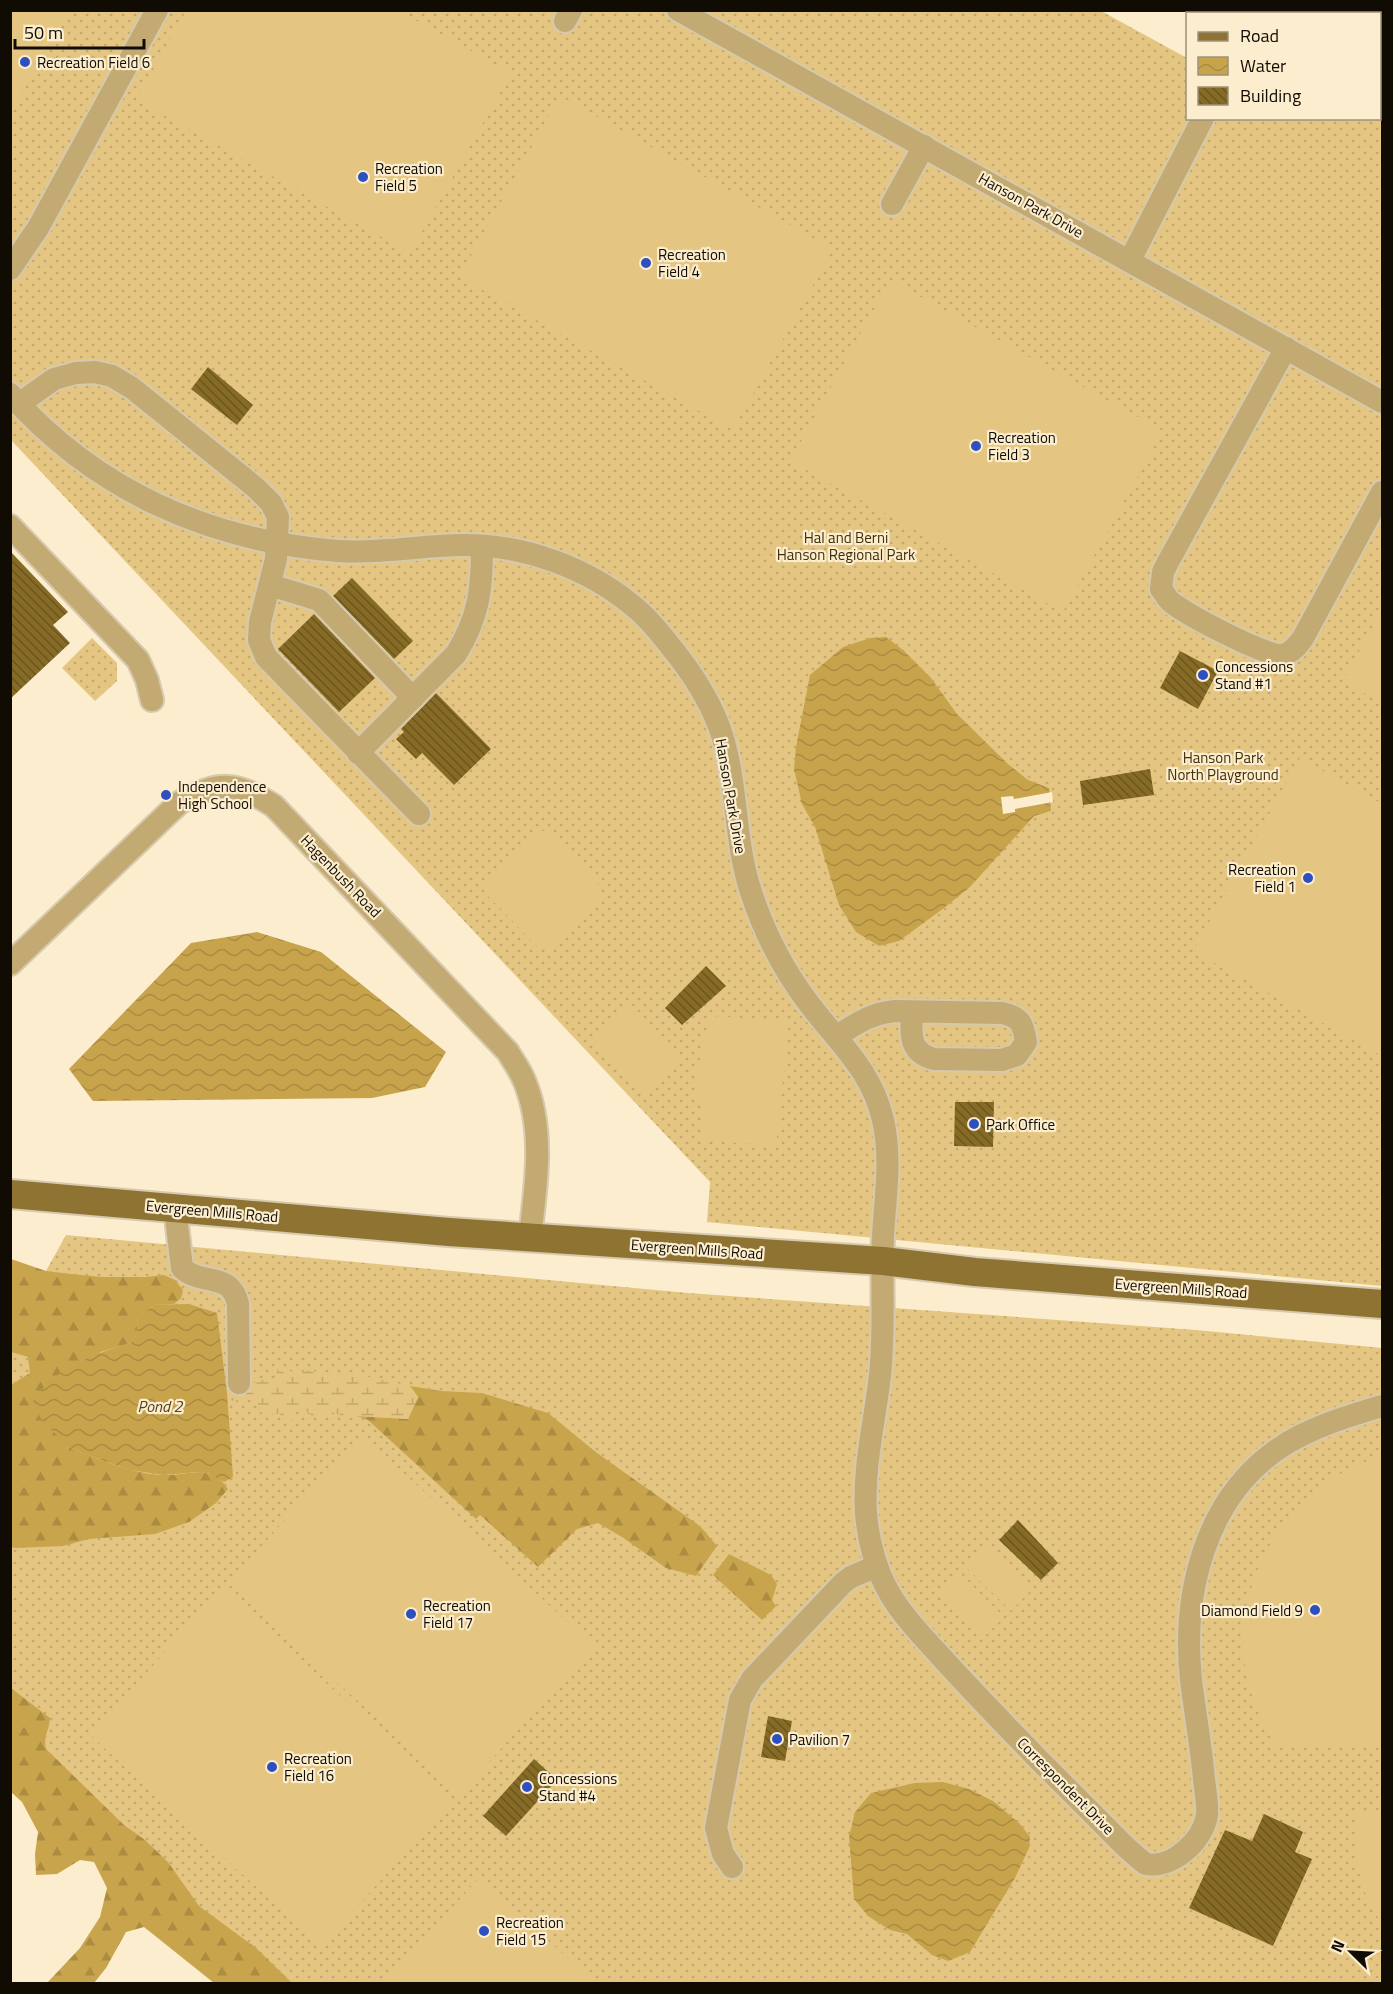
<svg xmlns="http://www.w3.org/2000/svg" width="1393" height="1994" viewBox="0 0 1393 1994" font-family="'Titillium Web',sans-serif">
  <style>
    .grass { fill: url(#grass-dots) }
    .forest { fill: url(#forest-firs) }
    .wetland { fill: url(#wetland-marsh) }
    .pitch { fill: #e4c682 }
    .water { fill: url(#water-waves) }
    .pier { fill: #fbedcd }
    .building { fill: url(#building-back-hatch) }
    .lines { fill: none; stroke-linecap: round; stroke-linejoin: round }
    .minor-casing { stroke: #d6c9ad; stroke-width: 26 }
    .major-casing { stroke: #d6c9ad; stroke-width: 32 }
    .minor { stroke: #c3aa73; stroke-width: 22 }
    .major { stroke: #8e7333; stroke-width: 28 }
    .poi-dot { fill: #2d4fbf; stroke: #fbedcd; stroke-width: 2 }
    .labels { text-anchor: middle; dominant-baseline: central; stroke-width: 4.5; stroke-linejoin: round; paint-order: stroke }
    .poi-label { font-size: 15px; fill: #110c03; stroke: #fbedcd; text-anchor: start }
    .street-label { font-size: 15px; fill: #110c03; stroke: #fbedcd }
    .park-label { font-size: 15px; fill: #40310a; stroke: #fbedcd }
    .water-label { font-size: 16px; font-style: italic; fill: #52421d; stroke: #fbedcd }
  </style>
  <defs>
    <pattern id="grass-dots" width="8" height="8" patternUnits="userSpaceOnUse" patternTransform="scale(1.5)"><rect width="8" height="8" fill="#e4c682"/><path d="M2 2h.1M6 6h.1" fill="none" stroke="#c3a96f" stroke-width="1.8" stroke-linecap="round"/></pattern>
    <pattern id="forest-firs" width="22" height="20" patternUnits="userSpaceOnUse" patternTransform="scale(1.5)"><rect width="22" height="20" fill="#c8a44c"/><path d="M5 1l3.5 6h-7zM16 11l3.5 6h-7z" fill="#ab8c41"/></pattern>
    <pattern id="wetland-marsh" width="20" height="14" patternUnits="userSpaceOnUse" patternTransform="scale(1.5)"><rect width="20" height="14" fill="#e4c682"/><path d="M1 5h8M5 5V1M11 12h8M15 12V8" fill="none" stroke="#c3a96f"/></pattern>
    <pattern id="water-waves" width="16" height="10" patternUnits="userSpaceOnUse" patternTransform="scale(1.5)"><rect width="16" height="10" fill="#c7a34c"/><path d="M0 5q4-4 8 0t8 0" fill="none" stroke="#aa8b41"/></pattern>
    <pattern id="building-back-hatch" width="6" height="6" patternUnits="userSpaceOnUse" patternTransform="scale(1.5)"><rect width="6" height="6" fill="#866b27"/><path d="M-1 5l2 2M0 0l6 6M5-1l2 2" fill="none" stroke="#6c561f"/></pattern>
  </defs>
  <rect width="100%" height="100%" fill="#fbedcd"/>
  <g class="grass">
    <polygon points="1229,10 1382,11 1382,1286 707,1222 710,1182 11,440 11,11 1101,11 1187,58 1188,118 1380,118 1380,14 1228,13"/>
    <polygon points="92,638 117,663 117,681 95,701 62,668"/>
    <polygon points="66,1235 688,1293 1196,1330 1382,1348 1382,1983 264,1983 11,1744 11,1334"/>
  </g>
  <g class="forest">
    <path d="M11,1259L46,1271L71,1274L101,1277H146L164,1275L175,1280L183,1290L181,1298L174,1304L154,1305L138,1319L137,1334L131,1343L100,1352L71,1449C101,1459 133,1475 165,1475C179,1476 192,1470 206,1473C216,1475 223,1481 228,1489L216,1503L189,1522L155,1534L89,1539L63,1546L15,1548L11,1547V1385L30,1373L28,1357L11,1352Z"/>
    <polygon points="410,1386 441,1391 482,1393 548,1413 597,1453 700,1526 717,1546 696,1576 666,1568 622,1537 598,1523 577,1529 538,1567 480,1515 476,1519 368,1420 357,1416 408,1419 418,1397"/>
    <polygon points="729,1554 771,1575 777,1584 772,1600 776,1606 762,1620 713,1575"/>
    <path d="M11,1688L50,1718C49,1732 43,1735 46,1749L124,1825L145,1840L168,1862L199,1906L256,1948L292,1983H214L144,1927L126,1932L106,1968L94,1983H47L80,1948L100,1917L107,1888L94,1862L80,1860L57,1874L36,1875L35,1854L38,1832L22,1802L11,1792Z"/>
  </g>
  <polygon class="wetland" points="278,1368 289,1370 300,1378 304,1370 334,1374 350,1373 410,1386 418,1397 408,1419 357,1416 351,1418 331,1412 315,1418 302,1408 295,1410 292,1420 283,1420 280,1414 262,1414 256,1399 228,1401 226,1386 255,1383 256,1380 275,1380"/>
  <g class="pitch">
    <polygon points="11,10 68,11 11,113 10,11"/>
    <polygon points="186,11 399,11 511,73 410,253 136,100"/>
    <polygon points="560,96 833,249 733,430 459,277"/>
    <polygon points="890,280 1163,431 1063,612 790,461"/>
    <polygon points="1382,609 1382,703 1343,681"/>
    <polygon points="1300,758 1382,804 1382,1056 1193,951"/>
    <polygon points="534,831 547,831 601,888 601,901 551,950 539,948 484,892 485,880"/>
    <polygon points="631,1004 685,1059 647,1096 594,1040"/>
    <polygon points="710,1016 789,1021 776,1146 702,1140 702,1105 695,1088 696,1074"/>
    <polygon points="362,1435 594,1646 460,1794 228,1583"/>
    <path d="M1382,1456V1747H1276C1260,1719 1246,1690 1244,1657C1237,1567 1295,1481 1382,1456Z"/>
    <polygon points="987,1548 1030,1591 1011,1611 967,1568"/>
    <polygon points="961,1574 1004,1617 984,1637 941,1594"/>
    <polygon points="223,1588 454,1800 321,1946 90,1735"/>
    <path d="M1355,1813H1382V1924C1356,1886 1355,1857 1355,1813Z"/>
    <polygon points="479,1878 595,1983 383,1983"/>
  </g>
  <g class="water">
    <polygon points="886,637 903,650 931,678 957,714 1008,764 1028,780 1049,788 1051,811 1034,816 970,887 944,908 899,941 879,946 856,932 839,905 815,827 802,804 794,769 796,747 810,675 843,647 870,638"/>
    <polygon points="257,932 321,952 446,1052 425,1087 372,1098 93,1101 69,1069 191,943"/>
    <path d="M189,1304L217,1313L227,1393L233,1477L224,1482L208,1473L195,1472L164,1475L130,1470L71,1449L43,1422L32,1403C53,1368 94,1354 131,1343L137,1334L138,1319L154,1305Z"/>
    <polygon points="943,1782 969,1789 993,1801 1020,1824 1030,1837 1029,1848 1015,1878 970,1952 948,1961 932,1955 907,1934 890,1930 868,1916 854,1899 849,1837 855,1812 871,1793 915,1783"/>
  </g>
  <polygon class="pier" points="1052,792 1053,802 1015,809 1015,812 1003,814 1001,797 1013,796 1014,799"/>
  <g class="building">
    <polygon points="208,367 253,405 237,425 191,389"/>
    <polygon points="10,551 68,612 53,625 70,643 10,699"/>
    <polygon points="352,578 413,641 394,659 333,596"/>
    <polygon points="314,614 375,678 339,712 278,649"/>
    <polygon points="1180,651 1218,671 1198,709 1160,688"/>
    <polygon points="436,693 491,749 454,785 422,753 416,759 396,739 404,732 401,729"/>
    <polygon points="1150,769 1154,795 1083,805 1080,781"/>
    <polygon points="706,966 726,986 682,1025 665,1008"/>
    <polygon points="955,1102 994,1102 993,1147 954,1146"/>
    <polygon points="1018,1520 1058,1563 1041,1580 999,1540"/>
    <polygon points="768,1716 792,1721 785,1761 761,1757"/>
    <polygon points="534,1759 557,1780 506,1836 483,1816"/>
    <polygon points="1264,1814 1303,1832 1295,1852 1312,1859 1273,1946 1189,1908 1225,1830 1252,1841"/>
  </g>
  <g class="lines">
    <defs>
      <g id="minor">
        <polyline points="678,10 1382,402"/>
        <polyline points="1256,14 1258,10"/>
        <polyline points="565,21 571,10"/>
        <polyline points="892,204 924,146"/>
        <polyline points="1130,260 1203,118"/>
        <polyline points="10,269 38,228 157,10"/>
        <path d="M1286,348L1168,562L1163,572L1161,589C1164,592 1166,597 1169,600C1180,612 1267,657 1282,655C1291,654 1298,645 1303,638L1382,492"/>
        <path d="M10,394C96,491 210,541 338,551C381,554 423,545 465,545C525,545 587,568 632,605C651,620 667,642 682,661C699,684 713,707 722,735C738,786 734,841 751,892C764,932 784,971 810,1005C839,1043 872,1071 883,1120C892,1160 885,1197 883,1237C881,1283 885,1330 880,1375C875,1421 863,1466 866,1513C868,1540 876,1571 890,1594C904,1618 925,1639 944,1660C975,1694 1007,1727 1039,1760C1059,1780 1079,1800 1099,1820C1114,1835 1128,1851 1146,1864C1172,1869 1203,1841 1207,1815C1208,1803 1205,1790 1204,1779C1201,1745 1195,1713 1191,1680C1182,1595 1204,1500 1278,1449C1308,1428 1348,1416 1382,1406"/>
        <polyline points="19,404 54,379 76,373 95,372 112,376 132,388 256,488 271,503 278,517 276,559 260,622 259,640 266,657 419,814"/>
        <polyline points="10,526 138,660 147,680 152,700"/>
        <polyline points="270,585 319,600 413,698"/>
        <path d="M358,753L456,654C479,617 482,589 482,546"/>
        <path d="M10,964L179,803C218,780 237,782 274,806L508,1052C513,1061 520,1070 524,1080C545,1129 536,1185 530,1237"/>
        <path d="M837,1036C857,1023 872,1013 895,1011L1002,1013C1021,1017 1023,1024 1026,1042L1017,1055L1002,1060L934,1059C908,1052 911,1033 912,1012"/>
        <path d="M175,1208L182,1268C201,1286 231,1271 238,1304L239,1383"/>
        <polyline points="732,1867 723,1854 716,1828 740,1700 752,1679 843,1583 851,1577 877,1566"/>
      </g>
      <polyline id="major" points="10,1194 449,1232 883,1261 975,1272 1382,1304"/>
    </defs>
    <use href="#minor" class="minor-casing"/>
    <use href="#major" class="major-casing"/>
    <use href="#minor" class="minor"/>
    <use href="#major" class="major"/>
  </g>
  <g class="poi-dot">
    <circle cx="25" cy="62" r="6"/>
    <circle cx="363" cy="177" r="6"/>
    <circle cx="646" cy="263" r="6"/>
    <circle cx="976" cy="446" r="6"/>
    <circle cx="1203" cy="675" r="6"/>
    <circle cx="166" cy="795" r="6"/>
    <circle cx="1308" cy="878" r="6"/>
    <circle cx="974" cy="1124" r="6"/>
    <circle cx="1315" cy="1610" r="6"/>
    <circle cx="411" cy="1614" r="6"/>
    <circle cx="777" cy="1739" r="6"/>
    <circle cx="272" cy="1767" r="6"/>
    <circle cx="527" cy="1787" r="6"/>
    <circle cx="484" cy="1931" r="6"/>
  </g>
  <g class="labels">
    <g class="poi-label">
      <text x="37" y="62">Recreation Field 6</text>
      <text x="375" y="168">Recreation<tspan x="375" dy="17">Field 5</tspan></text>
      <text x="658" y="254">Recreation<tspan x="658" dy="17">Field 4</tspan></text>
      <text x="988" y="437">Recreation<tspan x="988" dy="17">Field 3</tspan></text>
      <text x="1215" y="666">Concessions<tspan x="1215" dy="17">Stand #1</tspan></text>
      <text x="178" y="786">Independence<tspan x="178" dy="17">High School</tspan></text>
      <text x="1296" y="869" text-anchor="end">Recreation<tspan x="1296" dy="17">Field 1</tspan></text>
      <text x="986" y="1124">Park Office</text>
      <text x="423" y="1605">Recreation<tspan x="423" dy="17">Field 17</tspan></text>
      <text x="1303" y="1610" text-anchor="end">Diamond Field 9</text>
      <text x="789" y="1739">Pavilion 7</text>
      <text x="284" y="1758">Recreation<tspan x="284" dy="17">Field 16</tspan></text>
      <text x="539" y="1778">Concessions<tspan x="539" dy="17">Stand #4</tspan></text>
      <text x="496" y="1922">Recreation<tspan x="496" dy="17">Field 15</tspan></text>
    </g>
    <g class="street-label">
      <text transform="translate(1031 205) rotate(29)">Hanson Park Drive</text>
      <text transform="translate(731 796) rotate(80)">Hanson Park Drive</text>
      <text transform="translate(341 876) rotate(46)">Hagenbush Road</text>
      <text transform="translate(212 1211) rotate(5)">Evergreen Mills Road</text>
      <text transform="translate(697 1249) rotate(4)">Evergreen Mills Road</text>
      <text transform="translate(1181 1288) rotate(4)">Evergreen Mills Road</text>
      <text transform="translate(1066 1786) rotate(45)">Correspondent Drive</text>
    </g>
    <g class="park-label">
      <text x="846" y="537">Hal and Berni<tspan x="846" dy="17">Hanson Regional Park</tspan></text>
      <text x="1223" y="757">Hanson Park<tspan x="1223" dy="17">North Playground</tspan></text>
    </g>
    <g class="water-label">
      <text x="160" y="1406">Pond 2</text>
    </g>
  </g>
  <rect width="1393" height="1994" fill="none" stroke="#110c03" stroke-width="24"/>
  <rect x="1186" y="12" width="195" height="108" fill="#fbedcd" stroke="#9d937c" stroke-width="1.5"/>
  <rect x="1198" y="32" width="30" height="9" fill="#8e7333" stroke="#9d937c" stroke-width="1.5"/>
  <text x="1240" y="42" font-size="18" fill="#110c03">Road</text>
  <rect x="1198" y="57" width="30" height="18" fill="url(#water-waves)" stroke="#9d937c" stroke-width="1.5"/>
  <text x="1240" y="72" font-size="18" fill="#110c03">Water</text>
  <rect x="1198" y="87" width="30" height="18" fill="url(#building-back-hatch)" stroke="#9d937c" stroke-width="1.5"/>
  <text x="1240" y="102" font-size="18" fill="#110c03">Building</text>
  <g transform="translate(1351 1952) rotate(294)" stroke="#fbedcd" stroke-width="4.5" paint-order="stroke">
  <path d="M0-4.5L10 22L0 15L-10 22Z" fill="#110c03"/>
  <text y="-9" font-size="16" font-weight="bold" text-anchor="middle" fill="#110c03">N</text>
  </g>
  <path d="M15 39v9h129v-9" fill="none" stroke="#110c03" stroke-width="3"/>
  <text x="24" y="39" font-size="18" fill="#110c03" stroke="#fbedcd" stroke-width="4.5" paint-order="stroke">50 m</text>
</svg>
